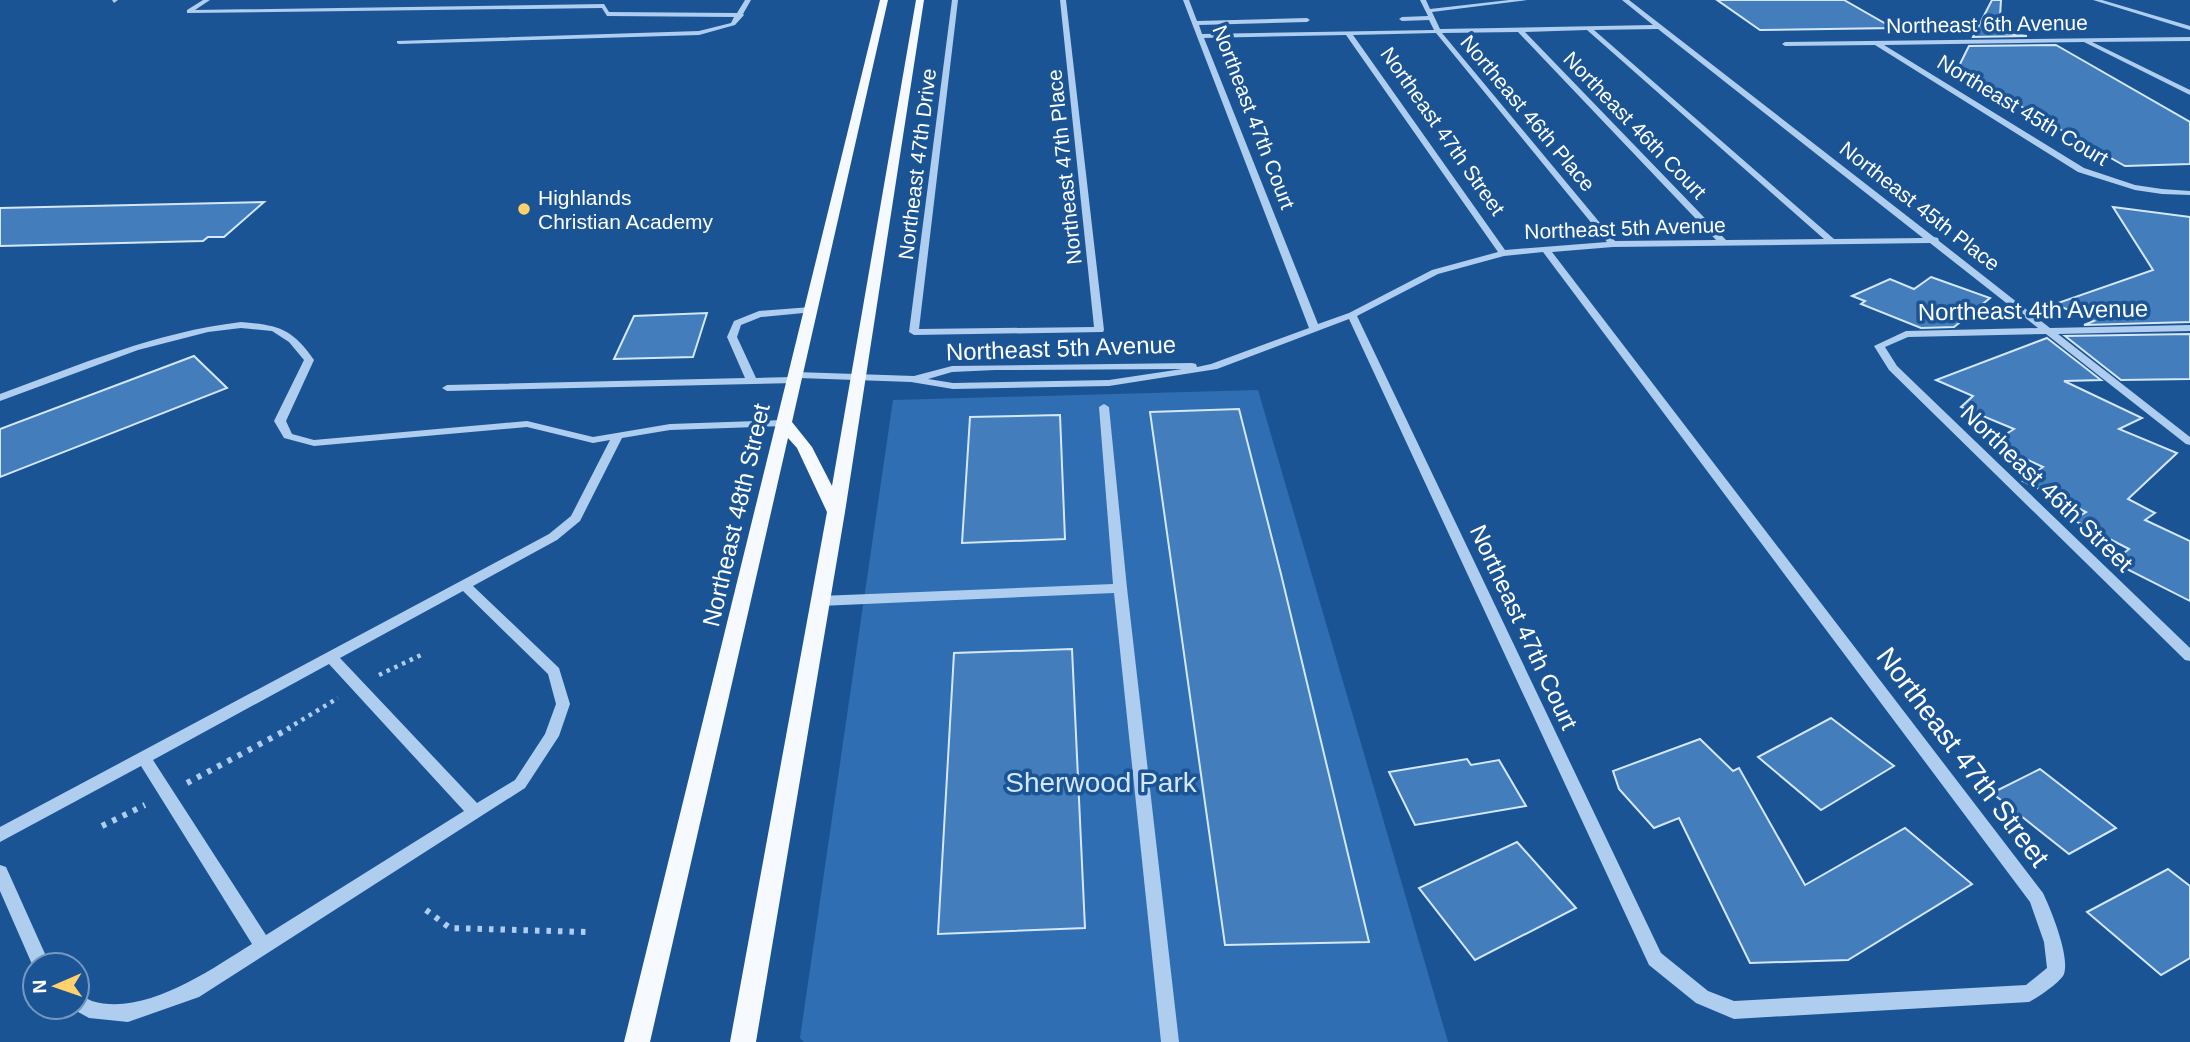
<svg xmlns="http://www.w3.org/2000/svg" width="2190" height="1042" viewBox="0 0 2190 1042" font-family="Helvetica,sans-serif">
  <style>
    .green { fill: #2f6eb3 }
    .building { fill: #447dbc; stroke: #d4e7fb; stroke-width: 2 }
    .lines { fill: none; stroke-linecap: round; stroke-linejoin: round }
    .path-far1 { stroke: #aecdef; stroke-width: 4.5; stroke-dasharray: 3.5 5; stroke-linecap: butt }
    .path { stroke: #aecdef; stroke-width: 6; stroke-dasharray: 4.5 7; stroke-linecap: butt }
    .minor { fill: #aecdef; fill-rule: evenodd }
    .major { fill: #f6faff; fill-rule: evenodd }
    .poi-dot { fill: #ffd16c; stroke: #1b5495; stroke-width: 2.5 }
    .labels { text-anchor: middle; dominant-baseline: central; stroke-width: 7; stroke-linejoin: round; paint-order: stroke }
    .far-street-label { font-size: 21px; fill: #fff; stroke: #1b5495 }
    .far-poi-label { font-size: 21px; fill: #fff; stroke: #1b5495; text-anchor: start }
    .street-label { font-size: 24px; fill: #fff; stroke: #1b5495 }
    .near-street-label { font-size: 28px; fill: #fff; stroke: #1b5495 }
    .near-park-label { font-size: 28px; fill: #d4e7fb; stroke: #1b5495 }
  </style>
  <rect width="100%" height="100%" fill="#1b5495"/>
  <polygon class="green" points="1258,390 1448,1042 804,1042 800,1038 893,400"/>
  <g class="building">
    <polygon points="1717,0 1844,0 1893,28 1760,30"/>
    <polygon points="1992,0 2001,0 1999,33 2027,36 1973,37"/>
    <polygon points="2056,45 2190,122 2190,164 2125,166 2033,114 1959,66 1969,46"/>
    <polygon points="264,202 224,237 208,237 203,241 0,246 0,208"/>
    <polygon points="2113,207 2190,217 2190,322 2084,325 2094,321 2055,304 2153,270"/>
    <polygon points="1931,277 1990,298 1954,327 1921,328 1861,304 1865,301 1852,296 1890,279 1914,289"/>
    <polygon points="707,313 693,357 614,359 634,316"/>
    <polygon points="2190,334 2190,379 2121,380 2065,336"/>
    <polygon points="2047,338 2101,380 2064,381 2142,418 2119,429 2177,453 2128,499 2155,513 2145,520 2190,541 2190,601 2113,562 2129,549 2073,520 2086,512 2023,481 2043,467 1992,443 2014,429 1961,407 1973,396 1936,380"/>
    <polygon points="194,356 227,388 0,477 0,429"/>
    <polygon points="1239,409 1281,574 1369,942 1225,945 1150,412"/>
    <polygon points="1060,415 1065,539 962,543 970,417"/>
    <polygon points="1072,649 1085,928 938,934 954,653"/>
    <polygon points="1831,718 1894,766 1821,810 1758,757"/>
    <polygon points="1700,739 1733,771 1739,768 1805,885 1905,828 1972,884 1848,960 1750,963 1679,818 1654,828 1619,789 1613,771"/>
    <polygon points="1467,759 1471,765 1499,760 1526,806 1415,825 1389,772"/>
    <polygon points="2040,769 2116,828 2069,854 1992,793"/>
    <polygon points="1517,842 1576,908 1475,960 1419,888"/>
    <polygon points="2168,869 2190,886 2190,958 2161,975 2087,912"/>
  </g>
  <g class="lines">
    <g class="path-far1">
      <polyline points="379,675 423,654"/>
      <polyline points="287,729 338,698"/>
    </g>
    <g class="path">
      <polyline points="187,783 290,728"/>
      <polyline points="102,826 145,805"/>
      <polyline points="426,910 450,928 586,932"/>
    </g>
    <g class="minor">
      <polygon points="112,0 118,0 114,3"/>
      <polygon points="203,0 210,0 195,10 604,4 609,12 737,13 745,0 751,0 743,14 744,15 735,25 699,35 399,44 397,43 397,41 699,31 731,23 734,17 607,16 602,8 187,13 187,10"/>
      <polygon points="952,0 958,0 919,329 1094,327 1060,0 1066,0 1104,330 1103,332 914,335 909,332"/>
      <path d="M1183,0H1189L1197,21L1307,18L1310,20L1307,22L1199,25L1202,34L1434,30L1429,20L1402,21L1399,19L1402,17L1428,16L1420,0H1426L1430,9L1509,0H1527L1432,12L1440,29L1653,25L1622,0H1629L1934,237L1938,238L1939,241L2050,328L2190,325V331L2058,334L2190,437V445L2186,444L2046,334L1908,337L1885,347L1897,366L2190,648V661L2185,660L1889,370L1874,346L1906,331L2038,328L1930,243L1613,247L1552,252L2043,893C2051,910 2070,956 2064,974C2061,982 2037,998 2029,1002L1734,1019L1696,1003L1649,965L1349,319L1217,369L1109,386L953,389L911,382L799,378V382L795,383L447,391L442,388L447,385L745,378L727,337L734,321L759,311L811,307L814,308V312L761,317L741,325L737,337L756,378L792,377V373L796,372L914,376L952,366L1192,363L1196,364L1197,367L1211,364L1309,328ZM1658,29L1923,238L1834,239L1594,30ZM1587,30L1824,239L1726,240L1525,32ZM1518,32L1716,240L1615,241L1442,33ZM1436,33L1607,242L1505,250L1353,35ZM1346,35L1498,252L1432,270L1349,313L1318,324L1204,38ZM1543,252L2030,902L2044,942L2047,968L2026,985L1734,1001L1708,991L1661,953L1357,316L1438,274L1504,256ZM1182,369L1109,380L953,383L928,379L952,372L995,370Z"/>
      <polygon points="2093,0 2102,0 2190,26 2190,30"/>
      <polygon points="2190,37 2190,41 2092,42 2190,90 2190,95 2084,42 1884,45 2084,168 2135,185 2162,189 2190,191 2190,195 2162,194 2135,190 2078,172 1875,45 1785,46 1782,44 1785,42"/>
      <path d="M241,322C278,325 292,328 314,360L286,421L292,434L314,440L527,421L593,437L670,424L784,420L790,423L784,426L670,430L622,438L580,521L557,540L473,586L559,668L570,704L559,736L525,788L199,997L128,1022L89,1018L71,1008L77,1007V993C82,995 87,999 92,1001C144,1017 210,970 252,944L141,766L0,842V827L549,534L571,516L610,440L593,443L527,427L314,446L284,438L274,421L304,360L289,342L272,331L241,328L208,332L138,350L0,401V394C79,365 156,332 241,322ZM463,591L548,674L556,704L545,734L515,780L477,803L340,658ZM329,664L464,811L266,935L153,760Z"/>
      <polygon points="1104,404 1109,407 1127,588 1179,1042 1161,1042 1114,593 820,606 815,604 813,601 815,598 820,596 1113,584 1099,407"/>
      <polygon points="0,865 6,867 50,965 35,965 35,971 0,891"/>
    </g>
    <polygon class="major" points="880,0 888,0 792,422 812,447 832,486 916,0 924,0 845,512 756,1042 730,1042 827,512 797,448 788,438 650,1042 624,1042"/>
  </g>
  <circle class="poi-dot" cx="524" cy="209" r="7"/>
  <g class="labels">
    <g class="far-street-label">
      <text transform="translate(1987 24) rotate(-1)">Northeast 6th Avenue</text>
      <text transform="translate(2023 110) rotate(31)">Northeast 45th Court</text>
      <text transform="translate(1528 113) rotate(50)">Northeast 46th Place</text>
      <text transform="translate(1254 117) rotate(69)">Northeast 47th Court</text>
      <text transform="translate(1635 125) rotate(46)">Northeast 46th Court</text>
      <text transform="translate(1443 131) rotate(55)">Northeast 47th Street</text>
      <text transform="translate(917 164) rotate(-83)">Northeast 47th Drive</text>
      <text transform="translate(1064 167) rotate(-96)">Northeast 47th Place</text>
      <text transform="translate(1920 206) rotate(38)">Northeast 45th Place</text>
      <text transform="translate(1625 228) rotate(-2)">Northeast 5th Avenue</text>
    </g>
    <g class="far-poi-label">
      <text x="538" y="197">Highlands<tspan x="538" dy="24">Christian Academy</tspan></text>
    </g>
    <g class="street-label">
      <text transform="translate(2033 310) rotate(-1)">Northeast 4th Avenue</text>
      <text transform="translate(1061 348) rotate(-2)">Northeast 5th Avenue</text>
      <text transform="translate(2047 488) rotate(44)">Northeast 46th Street</text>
      <text transform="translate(736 515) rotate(-77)">Northeast 48th Street</text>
      <text transform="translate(1524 627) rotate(65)">Northeast 47th Court</text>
    </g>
    <g class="near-street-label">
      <text transform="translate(1963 757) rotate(53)">Northeast 47th Street</text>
    </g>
    <g class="near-park-label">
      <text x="1101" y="782">Sherwood Park</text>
    </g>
  </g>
  <g transform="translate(56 986) rotate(268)"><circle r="33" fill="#1b5495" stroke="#7698bf" stroke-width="2"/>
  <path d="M0-5L12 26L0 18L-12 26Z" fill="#ffd16c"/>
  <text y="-10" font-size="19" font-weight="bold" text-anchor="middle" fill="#ffffff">N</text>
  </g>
</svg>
